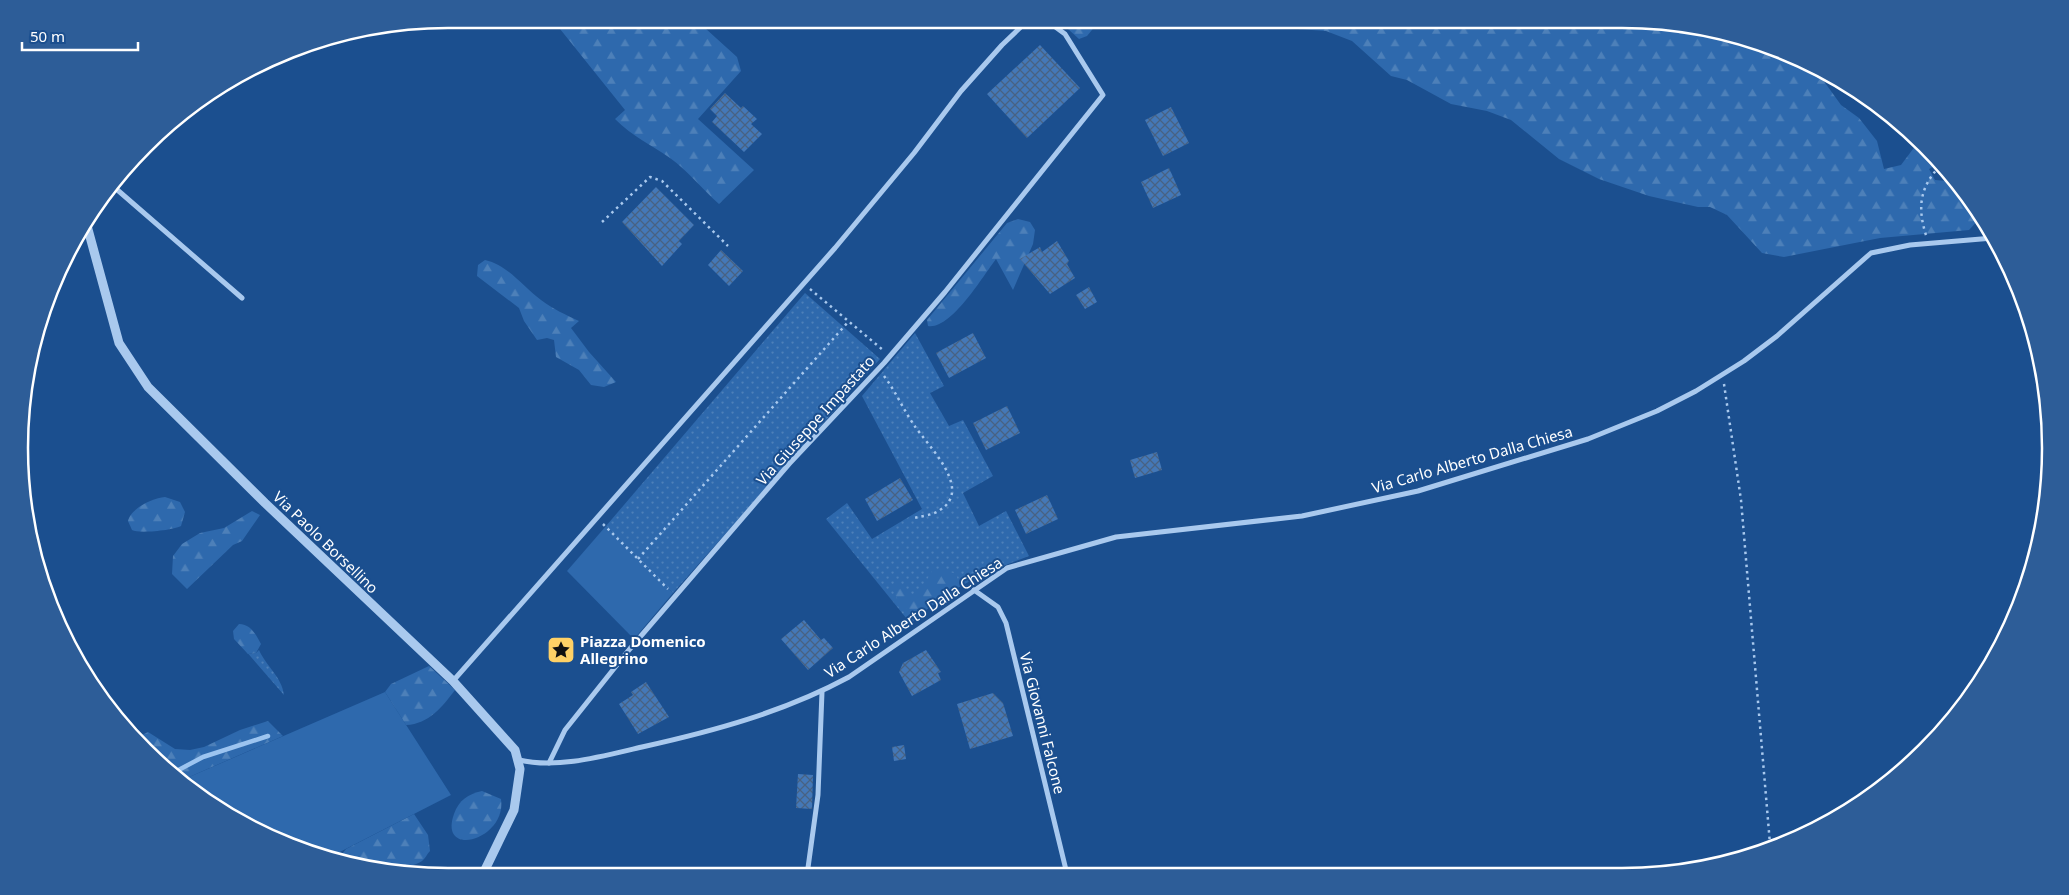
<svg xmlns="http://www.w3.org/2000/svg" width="2069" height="895" viewBox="0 0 2069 895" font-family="'Noto Sans',sans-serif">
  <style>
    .grass { fill: url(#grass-dots) }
    .forest { fill: url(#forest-firs) }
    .garden { fill: #2e69ad }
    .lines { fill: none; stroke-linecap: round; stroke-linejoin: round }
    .stream { stroke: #9cc4f0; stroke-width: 4.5 }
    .building { fill: url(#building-cross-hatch) }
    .path { stroke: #a9c9ee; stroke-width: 2.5; stroke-dasharray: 2.5 4; stroke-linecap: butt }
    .minor { stroke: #a9c9ee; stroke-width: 5 }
    .tertiary { stroke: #a9c9ee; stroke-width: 9 }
    .labels { text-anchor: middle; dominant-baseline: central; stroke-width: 4; stroke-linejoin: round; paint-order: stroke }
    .street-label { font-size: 15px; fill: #fff; stroke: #1b4f8f }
    .poi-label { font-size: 15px; font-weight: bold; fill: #fff; stroke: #1b4f8f; text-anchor: start }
    .rim { fill: none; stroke: #fff; stroke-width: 2.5 }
  </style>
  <defs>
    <pattern id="grass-dots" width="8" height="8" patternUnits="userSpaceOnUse" patternTransform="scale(1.25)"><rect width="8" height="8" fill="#2e69ad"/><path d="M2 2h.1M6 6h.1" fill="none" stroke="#4d80b9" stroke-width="1.8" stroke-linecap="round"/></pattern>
    <pattern id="forest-firs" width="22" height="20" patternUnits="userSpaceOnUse" patternTransform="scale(1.25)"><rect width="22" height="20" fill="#2e69ad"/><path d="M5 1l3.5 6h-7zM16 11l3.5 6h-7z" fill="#4d80b9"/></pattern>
    <pattern id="building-cross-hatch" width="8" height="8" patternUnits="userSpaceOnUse" patternTransform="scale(1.25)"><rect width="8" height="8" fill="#4478b7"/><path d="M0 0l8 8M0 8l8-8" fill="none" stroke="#486282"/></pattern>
  </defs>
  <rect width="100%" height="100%" fill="#1b4f8f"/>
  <g class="grass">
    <polygon points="1601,19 1622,19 1645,23 1632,26 1607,25"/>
    <polygon points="805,293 880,359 673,593 606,526"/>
    <path d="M915,333L944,386L930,393L949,426L963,420L993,476L963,493L979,526L1006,511L1029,556C987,572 942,590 911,624L826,519L847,503L872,539L922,509L862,396Z"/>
    <path d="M245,650L248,654L256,653L259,650C266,666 282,677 284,695Z"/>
  </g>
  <g class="forest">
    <path d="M552,19H695L737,57L741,71L698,119L754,170L719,204C702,189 688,171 670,158C650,144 633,137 615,119L625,110Z"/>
    <polygon points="1062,19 1101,19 1087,36 1079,39 1068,29"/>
    <polygon points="1256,19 1601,19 1607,25 1632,26 1645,23 1760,42 1819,68 1823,80 1841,105 1859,118 1877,141 1884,169 1901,165 1919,141 1940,163 1929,169 1935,180 1957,182 1981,217 1969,230 1880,238 1784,257 1762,253 1727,215 1710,207 1698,207 1649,196 1599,179 1559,159 1511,120 1487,111 1451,104 1407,80 1391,76 1352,41 1326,31 1270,27"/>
    <path d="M1018,219L1030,222L1035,230L1033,244L1013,290L996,259C983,276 951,330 928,326L927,320L1007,223Z"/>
    <path d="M485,260C508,265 522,286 541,300C553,309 566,315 579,321L571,328L589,352L616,382L604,387L591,385L579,370L556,357L554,340L547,338L537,340L524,321L519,308L477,276L478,265Z"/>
    <path d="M165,497L180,502L185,512L181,526C174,530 139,534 132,530L128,521C131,508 153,498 165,497Z"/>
    <polygon points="252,511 260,515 242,541 233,545 187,589 172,574 173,556 182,544 200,533 224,528"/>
    <polygon points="942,569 956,574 960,586 919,615 901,606 892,589 897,584 914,596 918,595 932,571"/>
    <path d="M239,624C251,624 256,635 261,644L256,653L248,654L234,639L233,631Z"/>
    <path d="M429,666L455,690C442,707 429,724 406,725L385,692L391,684Z"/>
    <polygon points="268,721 283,736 180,781 165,770 138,737 148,732 175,749 190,750 204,747 240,730"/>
    <path d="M482,791L501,799C507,840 438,859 454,814C459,800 468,794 482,791Z"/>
    <path d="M414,814L428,835L430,851C427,854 425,859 422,861C403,874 361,862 339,858L346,849Z"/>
  </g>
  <g class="garden">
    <polygon points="606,526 673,593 634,639 567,571"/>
    <path d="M385,692L451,795L330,857C274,848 225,813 180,781Z"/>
  </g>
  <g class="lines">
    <polyline class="stream" points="171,774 203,757 268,736"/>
  </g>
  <g class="building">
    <polygon points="1040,45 1080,88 1027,138 987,94"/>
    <polygon points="725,93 741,108 743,106 757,119 751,124 762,134 744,152 712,122 717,116 710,109"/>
    <polygon points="1171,107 1189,143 1163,156 1145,120"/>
    <polygon points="1169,168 1181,195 1153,208 1141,182"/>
    <polygon points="656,187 694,225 679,241 682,244 662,266 622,222"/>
    <polygon points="1057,241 1069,261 1067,264 1075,278 1050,294 1020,259 1040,247 1042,252"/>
    <polygon points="721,250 743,271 729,286 708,265"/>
    <polygon points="1089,287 1097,302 1085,309 1076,295"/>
    <polygon points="973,333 986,358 949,378 936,353"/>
    <polygon points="1007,406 1020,433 986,450 973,423"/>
    <polygon points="1157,452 1162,470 1135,478 1130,460"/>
    <polygon points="900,478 913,500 877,521 865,499"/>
    <polygon points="1047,495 1058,519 1026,534 1015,510"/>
    <polygon points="804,620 821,640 824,638 833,648 808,670 781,639"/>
    <polygon points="926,650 941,672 938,673 941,680 912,696 899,672 903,663"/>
    <polygon points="646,682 669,717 638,734 619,704 633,695 631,692"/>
    <polygon points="993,693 1003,703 1013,736 970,749 957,704"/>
    <polygon points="904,745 906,759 894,761 892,747"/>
    <polygon points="798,774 813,775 812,809 796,808"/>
  </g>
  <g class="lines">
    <g class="path">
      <polyline points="602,222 650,177 662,181 728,246"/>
      <path d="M1926,235C1917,207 1920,186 1941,165"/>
      <polyline points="810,289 883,350"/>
      <path d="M884,376C896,392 903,409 914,425C927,445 974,489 940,510C933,515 922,516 914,518"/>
      <polyline points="1724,384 1741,500 1770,844"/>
      <polyline points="603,524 668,589"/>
      <polyline points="638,559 849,321"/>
    </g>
    <g class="minor">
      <polyline points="114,187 242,298"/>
      <polyline points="974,590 998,607 1006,623 1067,874"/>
      <polyline points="453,681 835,248 914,153 961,91 1002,45 1025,23 1050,23 1065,34 1103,95 945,292 884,363 789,464 628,651 565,730 549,763"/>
      <path d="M519,760C558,769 603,756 642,747C714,731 784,712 849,677L1007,568L1116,537L1302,516L1418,491L1588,439L1657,411L1696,391L1744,361L1777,336L1871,253L1910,245L1993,238"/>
      <polyline points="807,875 818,795 822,692"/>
      <polyline points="957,875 977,872 989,875"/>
    </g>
    <polyline class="tertiary" points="86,222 119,343 148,387 265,503 453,681 515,750 520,769 514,810 482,876"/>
  </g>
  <defs>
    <symbol id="sight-square" viewBox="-11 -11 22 22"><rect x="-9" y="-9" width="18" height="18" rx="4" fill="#ffd166" stroke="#1b4f8f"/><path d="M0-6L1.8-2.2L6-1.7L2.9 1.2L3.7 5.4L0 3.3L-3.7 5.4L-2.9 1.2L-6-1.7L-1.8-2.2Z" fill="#111"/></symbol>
  </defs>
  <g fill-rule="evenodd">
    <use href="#sight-square" x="545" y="634" width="32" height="32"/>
  </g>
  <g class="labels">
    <g class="street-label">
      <text transform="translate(815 420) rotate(-48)">Via Giuseppe Impastato</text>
      <text transform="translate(1472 459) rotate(-16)">Via Carlo Alberto Dalla Chiesa</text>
      <text transform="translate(326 542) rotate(44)">Via Paolo Borsellino</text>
      <text transform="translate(913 617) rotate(-33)">Via Carlo Alberto Dalla Chiesa</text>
      <text transform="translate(1043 723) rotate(76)">Via Giovanni Falcone</text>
    </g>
    <g class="poi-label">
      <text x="580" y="641">Piazza Domenico<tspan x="580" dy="17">Allegrino</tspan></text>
    </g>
  </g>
  <path d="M0 0H2069V895H0ZM448 28H1622A420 420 0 0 1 2042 448V448A420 420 0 0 1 1622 868H448A420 420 0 0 1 28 448V448A420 420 0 0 1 448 28Z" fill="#2d5d98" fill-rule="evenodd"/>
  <path class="rim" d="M448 28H1622A420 420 0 0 1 2042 448V448A420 420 0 0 1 1622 868H448A420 420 0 0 1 28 448V448A420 420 0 0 1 448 28Z"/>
  <path d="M22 42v8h116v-8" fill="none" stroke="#ffffff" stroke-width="2.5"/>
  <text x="30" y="42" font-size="15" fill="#ffffff" stroke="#1b4f8f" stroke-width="4" paint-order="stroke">50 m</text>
</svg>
